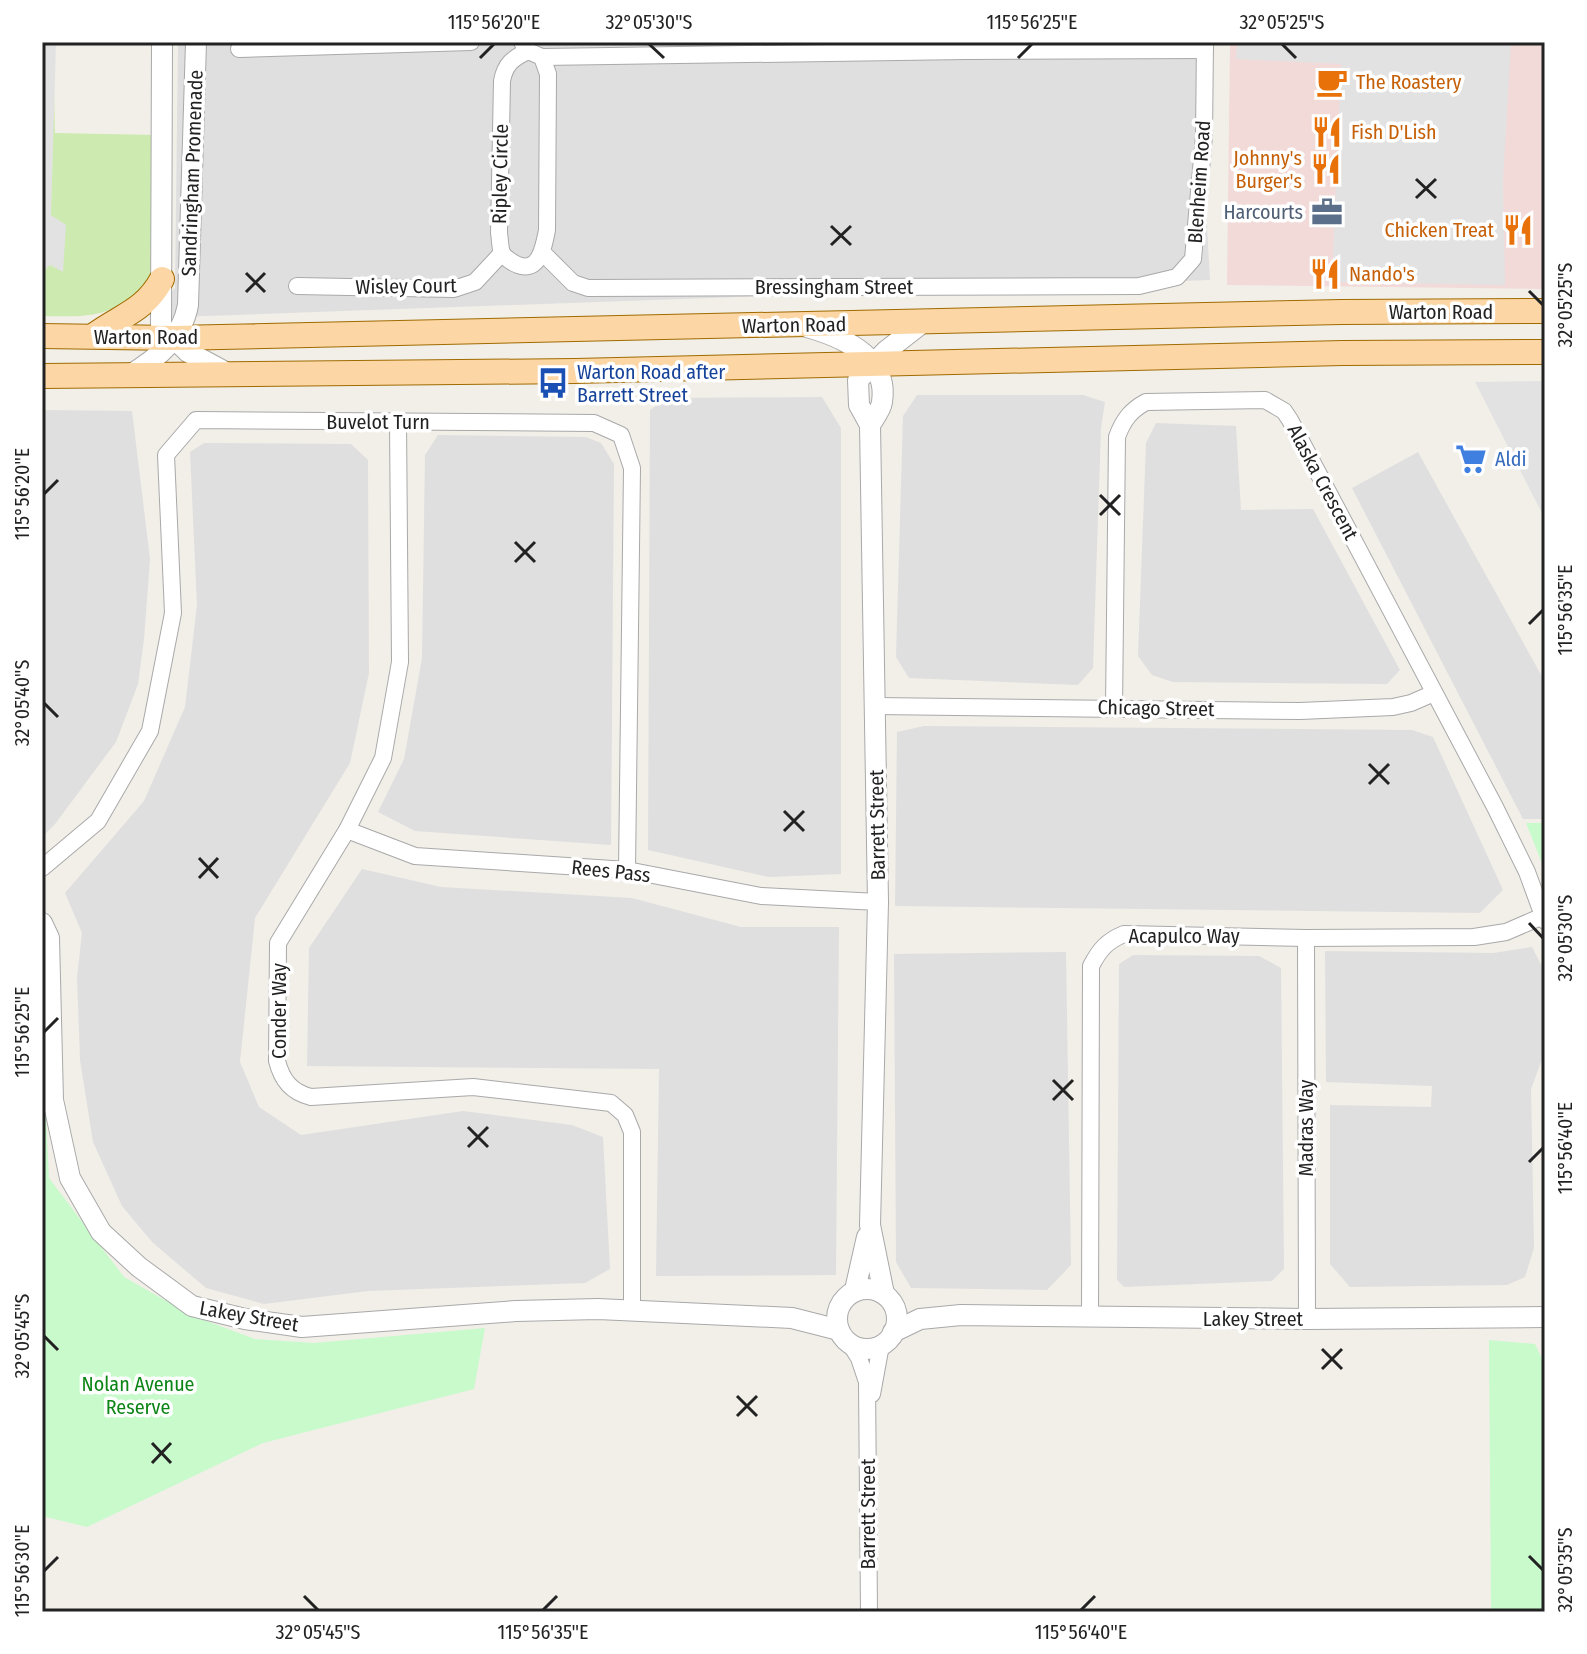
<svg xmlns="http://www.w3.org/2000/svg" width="1587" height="1654" viewBox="0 0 1587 1654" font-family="'Fira Sans Condensed',sans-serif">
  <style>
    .residential { fill: #e0dfdf }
    .commercial { fill: #f2dad9 }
    .grass { fill: #cdebb0 }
    .park { fill: #c8facc }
    .parking { fill: #e2e2e2 }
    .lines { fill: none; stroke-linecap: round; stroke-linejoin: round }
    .minor-casing { stroke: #a9a9a9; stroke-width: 18 }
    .tertiary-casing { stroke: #a9a9a9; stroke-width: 22 }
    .primary-casing { stroke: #a06b00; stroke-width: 26 }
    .minor { stroke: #fff; stroke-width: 16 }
    .tertiary { stroke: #fff; stroke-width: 20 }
    .primary { stroke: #fcd6a4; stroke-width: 24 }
    .ticks { fill: none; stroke: #222; stroke-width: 3 }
    .labels { text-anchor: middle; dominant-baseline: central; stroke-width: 7; stroke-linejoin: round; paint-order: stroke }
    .food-label { font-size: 20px; fill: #c56008; stroke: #fff; text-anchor: start }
    .street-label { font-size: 20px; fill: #222; stroke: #fff }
    .service-label { font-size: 20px; fill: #4e5e75; stroke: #fff; text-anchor: end }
    .transit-label { font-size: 20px; fill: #164399; stroke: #fff; text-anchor: start }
    .shop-label { font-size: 20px; fill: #366cbe; stroke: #fff; text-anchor: start }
    .park-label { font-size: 20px; fill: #0c8416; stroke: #fff }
    .neatline { fill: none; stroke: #222; stroke-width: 3 }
    .ticks-label { font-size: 20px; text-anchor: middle; fill: #222 }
  </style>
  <rect width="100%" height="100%" fill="#f2efe9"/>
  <g class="residential">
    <polygon points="178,42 1197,42 1210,280 149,318 175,288"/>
    <polygon points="917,395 1083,395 1105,402 1101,428 1093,668 1078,685 909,678 896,657 903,416"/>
    <polygon points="822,397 841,428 841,874 769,877 648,850 650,410 667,398"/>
    <polygon points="42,410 132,411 150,559 144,639 138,684 116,742 55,824 42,837"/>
    <polygon points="1156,423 1236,426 1241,510 1313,509 1400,670 1387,684 1173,682 1152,675 1138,656 1146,443"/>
    <polygon points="438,435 586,437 601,443 614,464 611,845 415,831 378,812 404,759 422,658 425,455"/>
    <polygon points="204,443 351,444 368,460 369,673 350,763 255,918 240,1062 259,1107 301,1135 463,1111 572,1125 603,1137 610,1269 585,1283 368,1291 264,1304 206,1288 152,1242 122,1206 93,1142 80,1060 77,977 82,933 65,893 144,801 185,707 197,605 190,452"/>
    <polygon points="1418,452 1545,682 1545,819 1523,819 1352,488"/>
    <polygon points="924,726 1412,730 1433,737 1503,890 1480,913 895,906 897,732"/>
    <polygon points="362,869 441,887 632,898 741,927 839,927 836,1275 656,1276 659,1069 307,1066 309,948"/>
    <polygon points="1532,947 1545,972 1545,1051 1531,1089 1534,1248 1525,1277 1507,1285 1350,1287 1330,1264 1330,1105 1431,1107 1432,1086 1326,1082 1325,951 1493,953"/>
    <polygon points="1066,952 1071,1265 1047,1290 911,1288 896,1262 894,954"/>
    <polygon points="1133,955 1259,956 1281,968 1284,1269 1272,1281 1124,1287 1117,1280 1119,964"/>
  </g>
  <polygon class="commercial" points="1230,42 1545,42 1545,289 1227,285"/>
  <path class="grass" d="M42,42H53L55,133L156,135L151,274L148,287C105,318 93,317 42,316Z"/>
  <g class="park">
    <polygon points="1526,823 1545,823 1545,871"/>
    <polygon points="42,1037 49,1178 124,1277 193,1316 255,1339 314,1343 485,1328 474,1389 263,1443 87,1527 42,1516"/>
    <polygon points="1489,1340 1535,1344 1545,1365 1545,1612 1491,1612"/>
  </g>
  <g class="parking">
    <polygon points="42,42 56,42 51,215 66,225 63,272 50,265 42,273"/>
    <polygon points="1237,42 1511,42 1503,181 1505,285 1332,282 1341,64 1236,59"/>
    <polygon points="1545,381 1545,519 1475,382"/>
  </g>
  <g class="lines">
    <defs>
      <g id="minor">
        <polyline points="522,42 528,51 542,57 966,51 1205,50"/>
        <polyline points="239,49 471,42"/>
        <path d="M528,51C513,58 505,64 502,81L499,233C500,238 500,248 502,253C505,258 513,263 518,265C540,273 544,245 547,230L548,74L542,57"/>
        <polyline points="543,253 573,283 588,288 1139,286 1177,277 1193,259 1204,136 1205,42"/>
        <polyline points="297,286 454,289 475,282 502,253"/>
        <path d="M398,422L400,662L383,758L347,830L278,943L277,1061C282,1080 291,1092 311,1097L473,1087L611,1103L625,1115L632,1132V1309"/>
        <polyline points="876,706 1300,711 1393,707 1411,703 1434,693"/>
        <path d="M1114,708L1117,437C1123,420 1131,410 1146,402L1265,400L1284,411L1290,420L1495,807L1527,872L1545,921"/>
        <polyline points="347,830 415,856 627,870 761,896 878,902"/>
        <polyline points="42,868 98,821 150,731 173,613 166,455 196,420 594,423 621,435 632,468 627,870"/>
        <polyline points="1306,938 1307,1319"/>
        <path d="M1090,1318L1091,966C1100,949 1107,941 1124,934L1306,938L1474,937L1506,932L1543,916"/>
        <polyline points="849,1342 859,1358 867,1382 869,1612"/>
        <polyline points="872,1394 881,1345"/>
      </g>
      <g id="tertiary">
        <polyline points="162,42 161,326 188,352 229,374"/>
        <path d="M807,327C843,337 889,357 882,402C881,410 874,418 870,425"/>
        <path d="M130,375C158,358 182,338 188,305L196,42"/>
        <polyline points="42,923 49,938 53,1100 70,1178 101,1232 139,1267 192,1306 245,1319 302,1327 516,1311 598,1309 792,1318 839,1330"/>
        <circle cx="867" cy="1319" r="30"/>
        <polyline points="855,1290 867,1237"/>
        <polyline points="884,1294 870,1225 878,902 870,425 859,405 858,380 886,351 922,323"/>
        <polyline points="893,1332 920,1319 961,1315 1307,1319 1545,1317"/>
      </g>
      <g id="primary">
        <polyline points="42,336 174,338 1342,312 1545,311"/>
        <path d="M93,336C121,315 144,312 162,279"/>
        <polyline points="42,376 575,371 1343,353 1545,352"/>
      </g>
    </defs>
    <use href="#minor" class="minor-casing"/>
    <use href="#tertiary" class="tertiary-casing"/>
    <use href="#primary" class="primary-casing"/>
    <use href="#minor" class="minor"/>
    <use href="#tertiary" class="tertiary"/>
    <use href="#primary" class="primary"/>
  </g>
  <path class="ticks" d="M649,44L664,58M1282,44L1296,58M480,58L494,44M1018,58L1032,44M1416,179L1436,198M1416,198L1436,179M831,226L851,245M831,245L851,226M246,273L265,292M1529,291L1543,305M246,292L265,273M44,494L58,480M1100,495L1120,515M1100,515L1120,495M515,542L535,562M515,562L535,542M1529,624L1543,610M44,703L58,717M1369,764L1389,784M1369,784L1389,764M784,811L804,831M784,831L804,811M199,858L218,878M199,878L218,858M1529,923L1543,938M44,1032L58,1018M1053,1080L1073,1100M1053,1100L1073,1080M468,1127L488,1147M468,1147L488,1127M1529,1162L1543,1148M44,1336L58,1350M1322,1349L1342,1369M1322,1369L1342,1349M737,1396L757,1416M737,1416L757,1396M152,1443L171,1463M152,1463L171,1443M1529,1556L1543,1570M44,1571L58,1557M304,1596L318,1610M543,1610L557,1596M1081,1610L1095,1596"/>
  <defs>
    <symbol id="cafe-bare" viewBox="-9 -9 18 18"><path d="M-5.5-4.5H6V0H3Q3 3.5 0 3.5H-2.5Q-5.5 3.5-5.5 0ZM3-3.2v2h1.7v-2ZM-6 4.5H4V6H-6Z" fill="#e8710a" stroke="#fff" stroke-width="2.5" paint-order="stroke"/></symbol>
    <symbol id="restaurant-bare" viewBox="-9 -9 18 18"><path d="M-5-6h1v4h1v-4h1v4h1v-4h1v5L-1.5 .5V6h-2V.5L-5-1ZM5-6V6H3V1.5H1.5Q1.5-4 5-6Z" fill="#e8710a" stroke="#fff" stroke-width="2.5" paint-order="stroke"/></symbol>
    <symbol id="office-bare" viewBox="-9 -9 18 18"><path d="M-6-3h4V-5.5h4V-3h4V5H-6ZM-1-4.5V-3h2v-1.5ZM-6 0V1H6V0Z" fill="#5c6f8a" stroke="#fff" stroke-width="2.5" paint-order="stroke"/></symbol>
    <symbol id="bus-bare" viewBox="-9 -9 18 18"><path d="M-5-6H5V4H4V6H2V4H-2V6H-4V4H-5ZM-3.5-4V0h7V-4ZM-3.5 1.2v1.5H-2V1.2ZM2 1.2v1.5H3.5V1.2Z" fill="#1a4fb4" stroke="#fff" stroke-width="2.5" paint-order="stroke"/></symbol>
    <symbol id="supermarket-bare" viewBox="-9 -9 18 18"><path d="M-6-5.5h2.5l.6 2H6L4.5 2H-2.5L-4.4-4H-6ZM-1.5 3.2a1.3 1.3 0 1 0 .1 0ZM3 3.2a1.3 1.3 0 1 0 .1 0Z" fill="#3f7fe0" stroke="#fff" stroke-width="2.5" paint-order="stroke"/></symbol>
  </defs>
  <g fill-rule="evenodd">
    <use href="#cafe-bare" x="1310" y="60" width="44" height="44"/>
    <use href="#restaurant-bare" x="1305" y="110" width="44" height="44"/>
    <use href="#restaurant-bare" x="1304" y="147" width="44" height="44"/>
    <use href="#office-bare" x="1305" y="190" width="44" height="44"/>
    <use href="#restaurant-bare" x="1496" y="208" width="44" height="44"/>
    <use href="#restaurant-bare" x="1303" y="252" width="44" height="44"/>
    <use href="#bus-bare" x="531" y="361" width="44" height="44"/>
    <use href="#supermarket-bare" x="1449" y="437" width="44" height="44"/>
  </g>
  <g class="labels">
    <g class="food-label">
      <text x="1356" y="82">The Roastery</text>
      <text x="1351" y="132">Fish D'Lish</text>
      <text x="1302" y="158" text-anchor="end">Johnny's<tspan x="1302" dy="23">Burger's</tspan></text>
      <text x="1494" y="230" text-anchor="end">Chicken Treat</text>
      <text x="1349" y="274">Nando's</text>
    </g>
    <g class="street-label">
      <text transform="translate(192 173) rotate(-88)">Sandringham Promenade</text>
      <text transform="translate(500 174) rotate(-89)">Ripley Circle</text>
      <text transform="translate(1199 182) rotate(-86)">Blenheim Road</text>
      <text transform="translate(406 286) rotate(-1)">Wisley Court</text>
      <text x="834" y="287">Bressingham Street</text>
      <text x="1441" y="312">Warton Road</text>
      <text transform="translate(794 325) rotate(-1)">Warton Road</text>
      <text x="146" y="337">Warton Road</text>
      <text x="378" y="422">Buvelot Turn</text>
      <text transform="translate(1323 482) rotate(62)">Alaska Crescent</text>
      <text transform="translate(1156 708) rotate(1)">Chicago Street</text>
      <text transform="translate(877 825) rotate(-91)">Barrett Street</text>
      <text transform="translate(611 871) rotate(6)">Rees Pass</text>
      <text x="1184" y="936">Acapulco Way</text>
      <text transform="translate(279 1011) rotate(-90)">Conder Way</text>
      <text transform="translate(1306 1128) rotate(-90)">Madras Way</text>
      <text transform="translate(249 1316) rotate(10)">Lakey Street</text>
      <text x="1253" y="1319">Lakey Street</text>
      <text transform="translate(868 1514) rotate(-90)">Barrett Street</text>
    </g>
    <g class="service-label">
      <text x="1303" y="212">Harcourts</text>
    </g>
    <g class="transit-label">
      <text x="577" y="372">Warton Road after<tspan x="577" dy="23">Barrett Street</tspan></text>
    </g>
    <g class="shop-label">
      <text x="1495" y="459">Aldi</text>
    </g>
    <g class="park-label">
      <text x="138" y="1384">Nolan Avenue<tspan x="138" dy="23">Reserve</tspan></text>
    </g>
  </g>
  <rect width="1587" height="1654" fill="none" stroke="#ffffff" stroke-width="88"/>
  <rect x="44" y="44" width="1499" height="1566" class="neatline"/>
  <g class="ticks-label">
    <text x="494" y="29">115°56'20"E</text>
    <text x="649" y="29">32°05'30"S</text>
    <text x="1032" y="29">115°56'25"E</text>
    <text x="1282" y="29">32°05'25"S</text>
    <text transform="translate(1565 305) rotate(-90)" y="7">32°05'25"S</text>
    <text transform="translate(22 494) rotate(-90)" y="7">115°56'20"E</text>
    <text transform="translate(1565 610) rotate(-90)" y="7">115°56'35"E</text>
    <text transform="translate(22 703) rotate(-90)" y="7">32°05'40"S</text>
    <text transform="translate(1565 938) rotate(-90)" y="7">32°05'30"S</text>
    <text transform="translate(22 1032) rotate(-90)" y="7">115°56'25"E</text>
    <text transform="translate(1565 1148) rotate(-90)" y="7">115°56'40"E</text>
    <text transform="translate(22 1336) rotate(-90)" y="7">32°05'45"S</text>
    <text transform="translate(1565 1570) rotate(-90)" y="7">32°05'35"S</text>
    <text transform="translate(22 1571) rotate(-90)" y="7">115°56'30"E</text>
    <text x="318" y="1639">32°05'45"S</text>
    <text x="543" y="1639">115°56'35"E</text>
    <text x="1081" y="1639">115°56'40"E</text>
  </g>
</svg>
